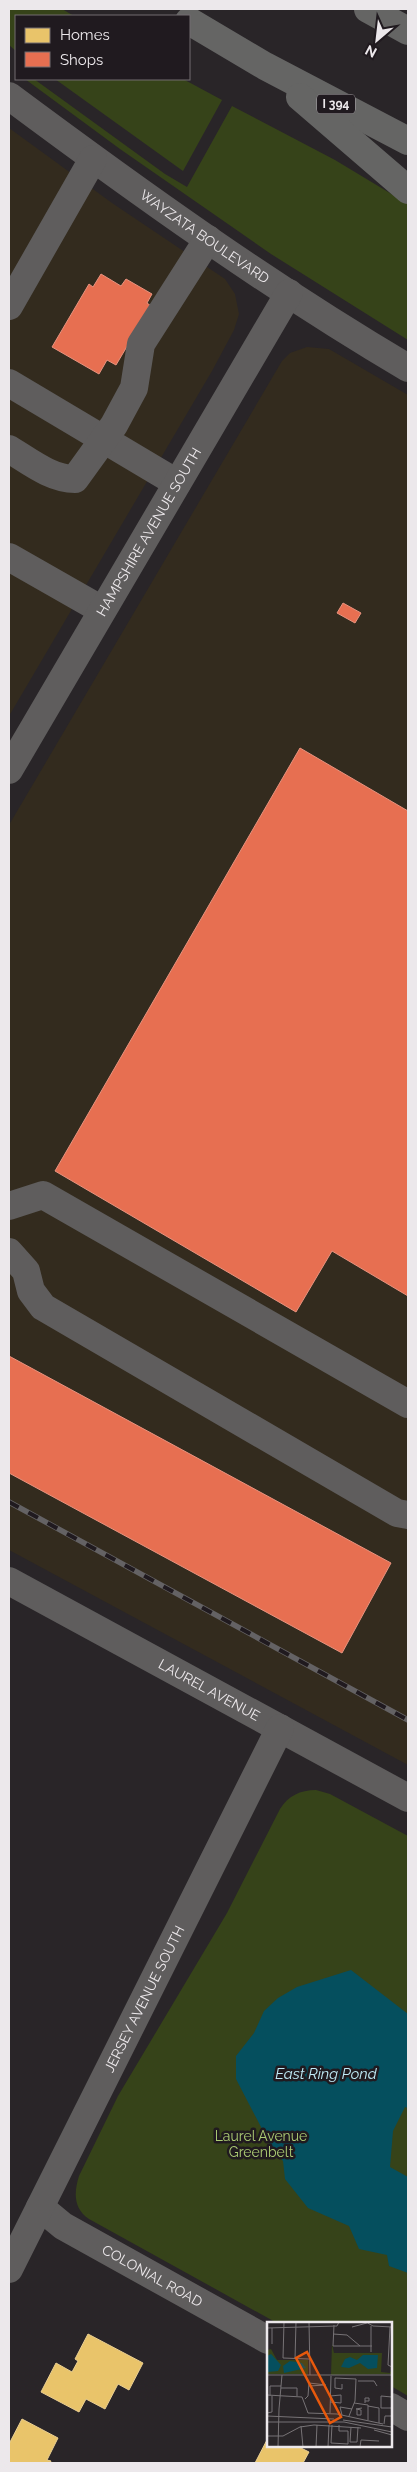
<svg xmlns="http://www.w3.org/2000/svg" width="417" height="2472" viewBox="0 0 417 2472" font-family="Raleway,sans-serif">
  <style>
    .commercial { fill: #332b1e }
    .green { fill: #364319 }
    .water { fill: #054f5e }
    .homes { fill: #e9c46a; stroke: #eacf91 }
    .shops { fill: #e76f51; stroke: #e8937f }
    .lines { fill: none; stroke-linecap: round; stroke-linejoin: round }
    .minor { stroke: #5f5d5d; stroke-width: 28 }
    .highway { stroke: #656564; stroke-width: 28 }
    .rail-casing { stroke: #646264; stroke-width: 5.5 }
    .rail { stroke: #201a1f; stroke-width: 4; stroke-dasharray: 11; stroke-linecap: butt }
    .labels { text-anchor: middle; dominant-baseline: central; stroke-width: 5; stroke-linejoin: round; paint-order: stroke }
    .shield { fill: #201a1f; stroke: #afaaae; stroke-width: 1 }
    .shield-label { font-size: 12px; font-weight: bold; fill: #ece8eb }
    .street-label { font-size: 14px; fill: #ece8eb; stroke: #201a1f }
    .park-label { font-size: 14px; fill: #adcd74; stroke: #201a1f }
    .water-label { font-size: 15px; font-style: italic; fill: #c0ecf8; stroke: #201a1f }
    .inset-road { fill: none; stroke: #777376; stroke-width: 1 }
    .view { fill: #e8590c; fill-opacity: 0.15; stroke: #e8590c; stroke-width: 2.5 }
    .inset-edge { fill: none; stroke: #ece8eb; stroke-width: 2.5 }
  </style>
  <rect width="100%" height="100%" fill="#292528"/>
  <g class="commercial">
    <polygon points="9,128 112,203 225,279 235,294 239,314 234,330 212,371 9,716"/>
    <polygon points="307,347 329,349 408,395 408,1765 9,1550 9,825 282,361 290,353"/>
  </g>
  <g class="green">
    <polygon points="9,9 62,9 74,16 16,16 16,51 9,45"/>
    <polygon points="25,79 34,79 165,174 187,187 232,106 335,160 408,204 408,340 271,254 120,149"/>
    <polygon points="55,79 183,79 222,100 183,171"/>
    <path d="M316,1790L330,1794L408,1836V2396L391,2386V2323H277L89,2219C73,2208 74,2192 79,2176L118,2096L227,1913L280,1809C288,1796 300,1790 316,1790Z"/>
  </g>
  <polygon class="water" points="351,1970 408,2014 408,2108 405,2107 393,2131 390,2167 408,2177 408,2273 389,2266 387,2255 359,2249 349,2226 308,2208 285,2179 283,2161 273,2150 236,2079 236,2056 254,2033 264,2011 278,1998 297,1987"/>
  <g class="homes">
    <polygon points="88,2334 143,2363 129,2390 118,2384 105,2409 86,2399 79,2412 41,2392 56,2363 72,2372 78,2361 75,2359"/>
    <polygon points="22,2419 58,2438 47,2460 51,2461 50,2463 9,2463 9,2444"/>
    <polygon points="268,2438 268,2446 297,2446 309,2452 303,2463 255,2463"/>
  </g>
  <g class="shops">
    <polygon points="101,274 121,286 126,279 152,294 147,303 151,306 116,365 107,360 99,374 52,347 89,284 93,287"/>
    <polygon points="343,603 361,613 355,623 337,613"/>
    <polygon points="300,748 408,811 408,1296 332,1251 296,1312 55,1171"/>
    <polygon points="9,1356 391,1563 342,1653 9,1473"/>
  </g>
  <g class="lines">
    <g class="minor">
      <path id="s1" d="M9,96C138,192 269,286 408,368"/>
      <polyline points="9,306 93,159"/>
      <polyline points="9,383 177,483"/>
      <path d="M9,449C29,461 51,479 75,479L114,425L134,388L141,344L208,239"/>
      <polyline points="9,557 102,610"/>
      <path id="s2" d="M9,770L289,293"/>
      <polyline points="9,1206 43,1195 408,1404"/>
      <polyline points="9,1252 26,1271 31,1291 43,1307 397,1513 408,1515"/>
      <path id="s3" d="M9,1581L408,1798"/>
      <path id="s4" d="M40,2207L63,2226L268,2340"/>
      <path id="s5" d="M9,2269L280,1728"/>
      <polyline points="391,2407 408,2417"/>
    </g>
    <g class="highway">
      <polyline points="368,9 408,31"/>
      <polyline points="189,21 265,66 408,141"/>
      <polyline points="300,97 408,190"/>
    </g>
    <defs>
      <polyline id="rail" points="9,1502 408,1720"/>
    </defs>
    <use href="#rail" class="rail-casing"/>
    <use href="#rail" class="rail"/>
  </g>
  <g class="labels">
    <rect class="shield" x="317" y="94.5" width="38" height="19" rx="4"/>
    <g class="shield-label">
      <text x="336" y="104">I 394</text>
    </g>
    <g class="street-label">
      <text stroke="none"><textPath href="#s1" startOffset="241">WAYZATA BOULEVARD</textPath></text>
      <text stroke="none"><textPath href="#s2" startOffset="276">HAMPSHIRE AVENUE SOUTH</textPath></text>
      <text stroke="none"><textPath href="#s3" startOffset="228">LAUREL AVENUE</textPath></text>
      <text stroke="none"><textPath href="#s5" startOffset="302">JERSEY AVENUE SOUTH</textPath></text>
      <text stroke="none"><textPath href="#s4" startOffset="132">COLONIAL ROAD</textPath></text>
    </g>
    <g class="park-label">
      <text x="261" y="2136">Laurel Avenue<tspan x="261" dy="16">Greenbelt</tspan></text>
    </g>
    <g class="water-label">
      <text x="326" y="2074">East Ring Pond</text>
    </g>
  </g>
  <g transform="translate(267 2322)">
    <rect width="125" height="125" fill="#292528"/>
    <path d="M65,22L67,31H115L114,50L123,51L125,46V52L64,53ZM4,27L10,38H41V52H0V28Z" fill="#364319"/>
    <path d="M4,32L14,43L11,49L0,50V34ZM96,33H111L110,46L101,47L93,41L82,46L74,45L78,37L83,35L90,38ZM23,39L35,41L39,46L17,51L16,44Z" fill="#054f5e"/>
    <path class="inset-road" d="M17,0L16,36L42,37M42,0L43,53M99,0L106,4L125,5M67,3L66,24H105M85,5L100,1M123,5L121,43L125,45M0,6L70,4L72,0M66,12L80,13L93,24M5,22V6M104,30V4M28,37L29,0M0,53H125M91,59H107L110,64M75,62V67L68,66V56L89,57M42,64L58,63M14,66H30V74M0,73L35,75L41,91L70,92L116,102M3,74V64H14M125,75L114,74V86H125M38,77L41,74L42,61L59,63M63,80L74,81V73L63,74M87,81L101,83V98M98,81V76H102V79H98M101,84L112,86V101M12,87L15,53M90,88V93H94V88L89,87L95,86M0,91L5,90V74M63,91L64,54M75,93L73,85L85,87M0,94L67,97M82,94L88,79L89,57M76,98L125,105M0,100H77L125,110M117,102L118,94H125M65,103L64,121L81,122V109H72V103M34,104L36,125M84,105L83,120H90L91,105M107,108L125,113M0,114H16L33,105L47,103L94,106M11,125L12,87M49,125L50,103M61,125L62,103M93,125L94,118L112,119"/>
    <path class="view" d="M40,30L74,95L63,101L29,36Z"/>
    <rect width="125" height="125" class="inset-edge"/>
  </g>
  <rect width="417" height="2472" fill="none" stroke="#ece8eb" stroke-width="20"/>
  <rect x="15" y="15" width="175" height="65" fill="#201a1f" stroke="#726c71"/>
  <rect x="25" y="28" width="25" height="15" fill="#e9c46a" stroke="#726c71"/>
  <text x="60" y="40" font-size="15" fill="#ece8eb">Homes</text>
  <rect x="25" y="52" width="25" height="15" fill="#e76f51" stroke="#726c71"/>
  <text x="60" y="65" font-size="15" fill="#ece8eb">Shops</text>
  <g transform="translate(377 40) rotate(208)" stroke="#201a1f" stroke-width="4" paint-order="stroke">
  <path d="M0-4L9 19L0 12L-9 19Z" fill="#ece8eb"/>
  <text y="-8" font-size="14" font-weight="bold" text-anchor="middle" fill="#ece8eb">N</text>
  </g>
</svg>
